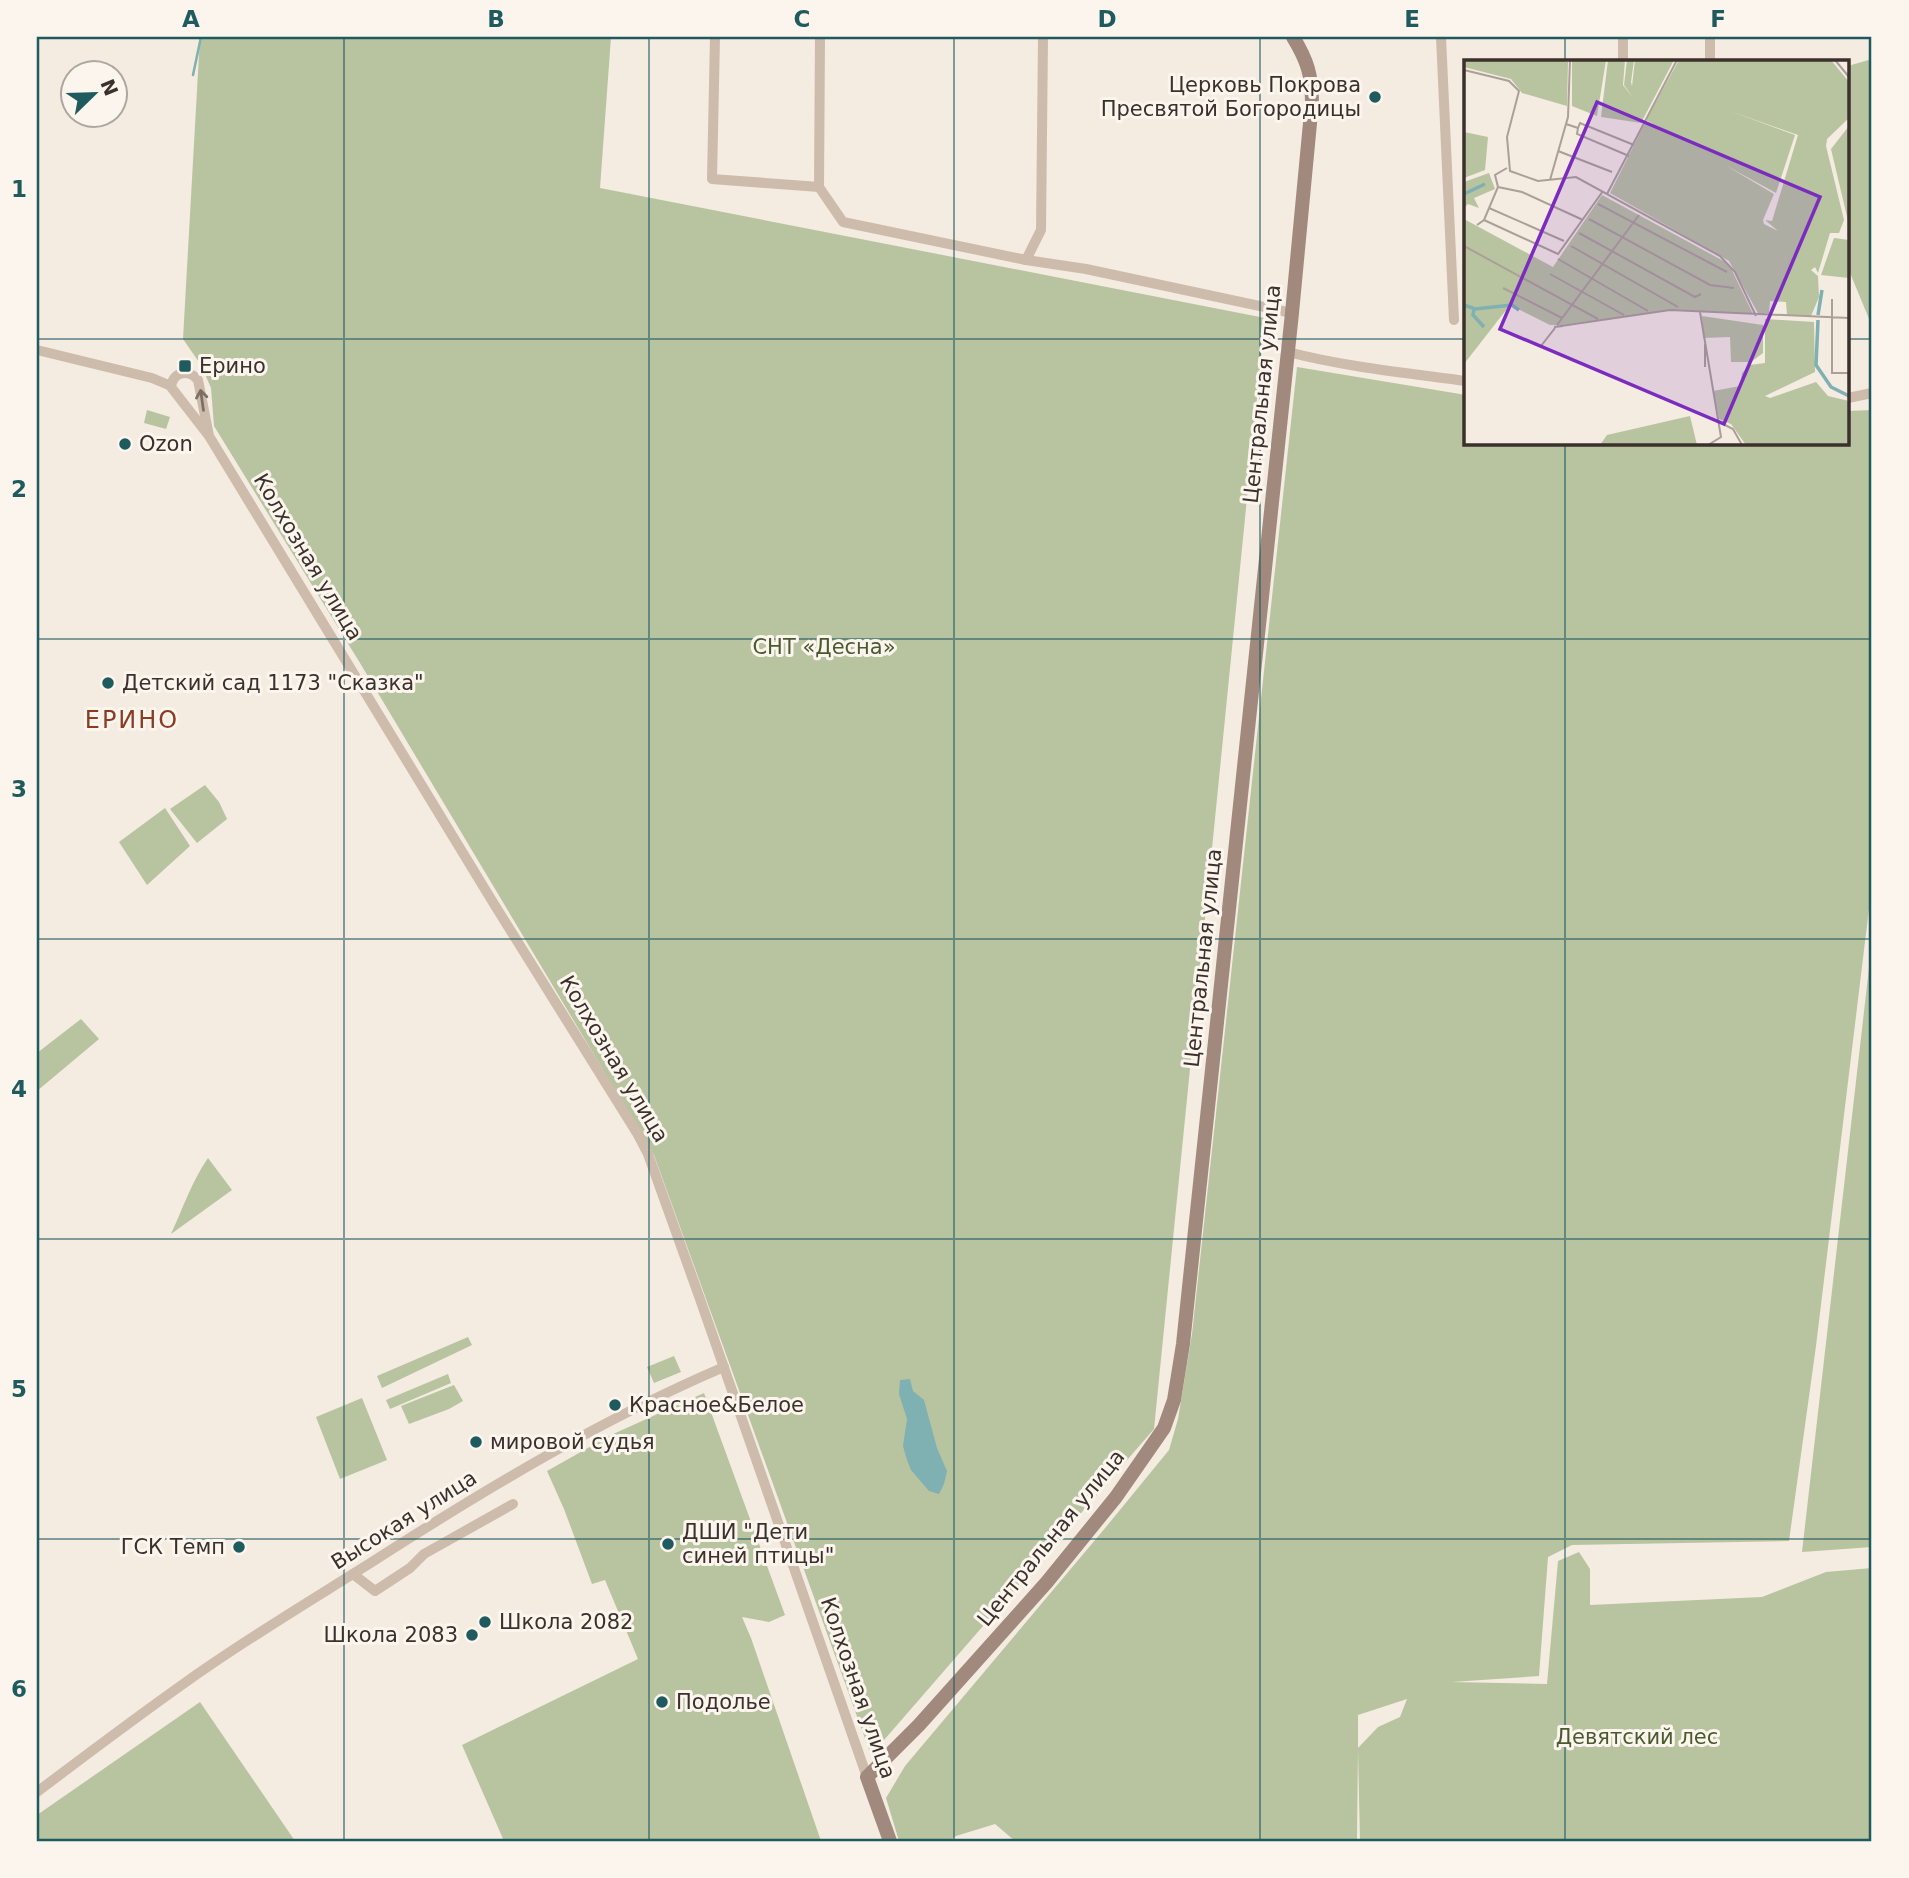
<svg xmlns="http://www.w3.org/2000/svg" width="1909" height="1878" viewBox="0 0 1909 1878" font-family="'DejaVu Sans',sans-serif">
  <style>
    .green { fill: #b8c4a0; fill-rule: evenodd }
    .water { fill: #7fb0b2 }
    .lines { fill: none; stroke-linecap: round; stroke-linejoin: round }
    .stream { stroke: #7fb0b2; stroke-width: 2.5 }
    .street { stroke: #cdbbac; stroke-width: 10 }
    .secondary { stroke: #a18a7d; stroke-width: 14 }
    .oneway { stroke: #7d6f65 }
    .grid { fill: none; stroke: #1f5a5e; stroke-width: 2; stroke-opacity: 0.55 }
    .poi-dot { fill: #1f5a5e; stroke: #fbf5ee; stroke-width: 2.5 }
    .labels { text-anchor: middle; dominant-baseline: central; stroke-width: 6; stroke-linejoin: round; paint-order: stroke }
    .poi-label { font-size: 21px; fill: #3b302b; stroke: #fbf5ee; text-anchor: start }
    .street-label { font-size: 21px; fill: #3b302b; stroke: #fbf5ee }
    .park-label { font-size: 21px; fill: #4a5a2e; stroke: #fbf5ee }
    .quarter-label { font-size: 24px; letter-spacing: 2px; fill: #8c3b22; stroke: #fbf5ee }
    .inset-river { fill: none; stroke: #7fb0b2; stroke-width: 3.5 }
    .inset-road { fill: none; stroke: #aaa098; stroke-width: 2 }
    .view { fill: #7b2cbf; fill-opacity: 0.15; stroke: #7b2cbf; stroke-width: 3.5 }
    .inset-edge { fill: none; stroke: #3b302b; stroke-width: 3.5 }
    .neatline { fill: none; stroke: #1f5a5e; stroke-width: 2.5 }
    .grid-label { font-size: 23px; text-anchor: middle; font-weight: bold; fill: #1f5a5e }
  </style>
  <rect width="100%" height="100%" fill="#f4ebe1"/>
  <g class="green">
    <polygon points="200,37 611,37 600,188 1265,318 1154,1429 871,1755 654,1155 360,663 214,426 211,388 201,365 183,339"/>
    <polygon points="1872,59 1872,326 1848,268 1848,66"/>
    <path d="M1297,367L1466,395V443H1848V411L1872,410V884L1816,1346L1789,1541L1572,1545L1548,1557L1539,1676L1452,1682L1547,1684L1558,1561L1579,1552L1590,1569V1605L1762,1597L1826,1572L1872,1568V1841H1360L1358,1750L1357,1841H1015L995,1824L956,1836L950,1841H899L886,1798L905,1766L1106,1527L1169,1450L1178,1419L1192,1334ZM1407,1699L1400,1717L1378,1727L1358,1748V1715Z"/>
    <polygon points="147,410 170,417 166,429 144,423"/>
    <polygon points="205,785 219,802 227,819 197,843 170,809"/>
    <polygon points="165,808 190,846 147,885 119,842"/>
    <polygon points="1872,942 1872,1547 1802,1552"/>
    <polygon points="81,1019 99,1039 37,1091 37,1053"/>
    <path d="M208,1158L232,1190L171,1234C183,1208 192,1181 208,1158Z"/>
    <polygon points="468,1337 472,1345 382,1388 377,1376"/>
    <polygon points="674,1356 681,1372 654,1383 647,1367"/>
    <polygon points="448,1374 451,1383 390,1409 386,1400"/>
    <polygon points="454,1385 463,1401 449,1409 409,1424 401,1406"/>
    <polygon points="704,1393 785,1615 769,1622 742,1617 751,1638 821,1841 504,1841 462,1745 638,1659 605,1580 592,1584 564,1509 547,1471 611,1435"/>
    <polygon points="362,1398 387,1460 340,1479 316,1417"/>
    <polygon points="200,1702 295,1841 37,1841 37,1815"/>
  </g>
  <polygon class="water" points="910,1379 913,1391 924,1400 937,1448 947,1471 944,1484 939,1494 929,1491 911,1470 907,1460 903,1446 907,1419 899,1394 900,1380"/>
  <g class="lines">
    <polyline class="stream" points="193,75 201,37"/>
    <g class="street">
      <polyline points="715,37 712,179 819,187 843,222 1026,260 1086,269 1292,313"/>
      <polyline points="1441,37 1454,320"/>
      <polyline points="1623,37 1623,61"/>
      <polyline points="1710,37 1710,61"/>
      <polyline points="819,187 820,37"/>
      <polyline points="1026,260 1041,230 1043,37"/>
      <polyline points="37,350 152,378 171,386"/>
      <path d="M1288,352C1346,367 1407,373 1466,381"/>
      <polyline points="1848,398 1872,393"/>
      <path d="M209,436L198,380C189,369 173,371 171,387L209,436L494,904L637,1133L648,1154L700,1299L867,1777"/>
      <polyline points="353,1574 375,1591 410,1568 424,1554 513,1504"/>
      <path d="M37,1792C86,1755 135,1718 186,1682C246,1639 310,1601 372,1562C484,1490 602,1419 724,1367"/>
    </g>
    <path class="secondary" d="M890,1841L867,1777L919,1725L1047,1582L1116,1497L1164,1428L1174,1400L1183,1344L1292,313L1312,102C1312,75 1307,60 1293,37"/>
  </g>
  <defs><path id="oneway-shaft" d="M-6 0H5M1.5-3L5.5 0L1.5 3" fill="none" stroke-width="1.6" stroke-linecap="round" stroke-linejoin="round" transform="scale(1.75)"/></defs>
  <use class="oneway" href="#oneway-shaft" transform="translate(202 400) rotate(-98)"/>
  <path class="grid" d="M344,37V1841M649,37V1841M954,37V1841M1260,37V1841M1565,37V61M37,339H1466M1848,339H1872M1565,443V1841M37,639H1872M37,939H1872M37,1239H1872M37,1539H1872"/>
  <g class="poi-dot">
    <circle cx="1375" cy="97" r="7"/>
    <rect x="178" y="359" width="14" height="14" rx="3.5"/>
    <circle cx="125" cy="444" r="7"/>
    <circle cx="108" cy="683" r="7"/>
    <circle cx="615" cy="1405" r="7"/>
    <circle cx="476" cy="1442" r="7"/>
    <circle cx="668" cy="1544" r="7"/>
    <circle cx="239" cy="1547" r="7"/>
    <circle cx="485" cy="1622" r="7"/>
    <circle cx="472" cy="1635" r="7"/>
    <circle cx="662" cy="1702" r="7"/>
  </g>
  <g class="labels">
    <g class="poi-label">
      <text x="1361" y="85" text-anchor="end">Церковь Покрова<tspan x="1361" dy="24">Пресвятой Богородицы</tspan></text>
      <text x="199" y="366">Ерино</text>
      <text x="139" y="444">Ozon</text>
      <text x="122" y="683">Детский сад 1173 "Сказка"</text>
      <text x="629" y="1405">Красное&amp;Белое</text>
      <text x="490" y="1442">мировой судья</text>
      <text x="682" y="1532">ДШИ "Дети<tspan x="682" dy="24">синей птицы"</tspan></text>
      <text x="225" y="1547" text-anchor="end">ГСК Темп</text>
      <text x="499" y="1622">Школа 2082</text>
      <text x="458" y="1635" text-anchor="end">Школа 2083</text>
      <text x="676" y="1702">Подолье</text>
    </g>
    <g class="street-label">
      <text transform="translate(1262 394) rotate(-84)">Центральная улица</text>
      <text transform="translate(308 557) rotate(59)">Колхозная улица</text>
      <text transform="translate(1203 958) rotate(-84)">Центральная улица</text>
      <text transform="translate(614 1059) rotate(59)">Колхозная улица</text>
      <text transform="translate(404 1520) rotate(-32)">Высокая улица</text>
      <text transform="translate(1051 1538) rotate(-51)">Центральная улица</text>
      <text transform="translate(858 1688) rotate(71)">Колхозная улица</text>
    </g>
    <g class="park-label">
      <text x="824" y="647">СНТ «Десна»</text>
      <text x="1637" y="1737">Девятский лес</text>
    </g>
    <g class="quarter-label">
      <text x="132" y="720">ЕРИНО</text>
    </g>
  </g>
  <g transform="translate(1464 60)">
    <rect width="385" height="385" fill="#f4ebe1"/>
    <path d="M94,0L104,2L103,46L58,33L47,19L0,7V1L9,0ZM108,0H142L133,56L108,46ZM144,0H161L159,25L169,38L160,25L163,0H170L167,22L168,26L171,0H210L177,63L137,57ZM215,0H367L385,22V58L363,79L362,86L380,160L375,173H366L354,213L351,207L347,210L354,216L355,237L347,256H323L322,242L306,241L305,253L295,255L265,201L146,133L182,61L209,75L182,60ZM266,51L334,75L308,161L301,160L314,171L300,164L299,160L310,134L261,105L312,133L331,75ZM385,66V165L367,89ZM0,72L24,77L21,110L0,118ZM25,113L31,129L10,138L15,148L4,144L0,148V122ZM138,135L265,204L289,254L207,250L98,265H86L46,245L0,304V159L89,207ZM370,178L385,180V218L357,215ZM238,256L299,265V293L287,302H267L266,277L239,278ZM301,259L350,262L351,312L301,336L306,338L352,322L364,336L385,341V385H282L267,364L255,359L249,331L276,326L278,313L286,305L301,303ZM226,356L233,385H136L143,375Z" fill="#b8c4a0" fill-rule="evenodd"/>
    <path class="inset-river" d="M0,134L21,124M0,245L11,249L48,245L55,250M10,249L9,255L20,267M354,255L358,230M354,260L352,305L367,327L385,336"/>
    <path class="inset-road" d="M371,0L385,17M0,10L45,21L55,31L43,77L46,111L74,121L112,117L256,196L271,212L292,256M102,64L114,68L116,63L170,85M114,68L113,74L165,96M94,91L148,112M86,120L104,57L106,0M34,127L58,132L119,160M143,134L213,0M134,144L263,212M25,148L100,181M125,159L246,225L270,228M20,160L94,194L139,131M13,165L20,160L34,127L31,115L43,108M115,173L231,237L237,234M0,186L134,259M107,186L214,247M94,199L184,251M86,214L160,255M39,228L98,258M368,239V313H385M236,252L257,377L244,385M93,265L175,155M99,266L90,267L206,250L385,258M241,284V307M77,286L91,268M253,361L269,369L278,385"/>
    <path class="view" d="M133,42L356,137L260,364L36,269Z"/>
    <rect width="385" height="385" class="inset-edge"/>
  </g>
  <rect width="1909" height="1878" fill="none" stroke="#fbf5ee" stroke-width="77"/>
  <g transform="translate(94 94) rotate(67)"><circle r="33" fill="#fbf5ee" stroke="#aea6a0" stroke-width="2"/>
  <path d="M0-5L12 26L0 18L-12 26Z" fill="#1f5a5e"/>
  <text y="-10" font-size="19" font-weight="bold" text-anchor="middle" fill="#3b302b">N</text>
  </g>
  <rect x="38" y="38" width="1832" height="1802" class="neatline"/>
  <g class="grid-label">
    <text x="191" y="27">A</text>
    <text x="496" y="27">B</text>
    <text x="802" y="27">C</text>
    <text x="1107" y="27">D</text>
    <text x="1412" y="27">E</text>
    <text x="1718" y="27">F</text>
    <text x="19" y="197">1</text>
    <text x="19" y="497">2</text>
    <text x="19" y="797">3</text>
    <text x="19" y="1097">4</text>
    <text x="19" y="1397">5</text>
    <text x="19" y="1697">6</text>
  </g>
</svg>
